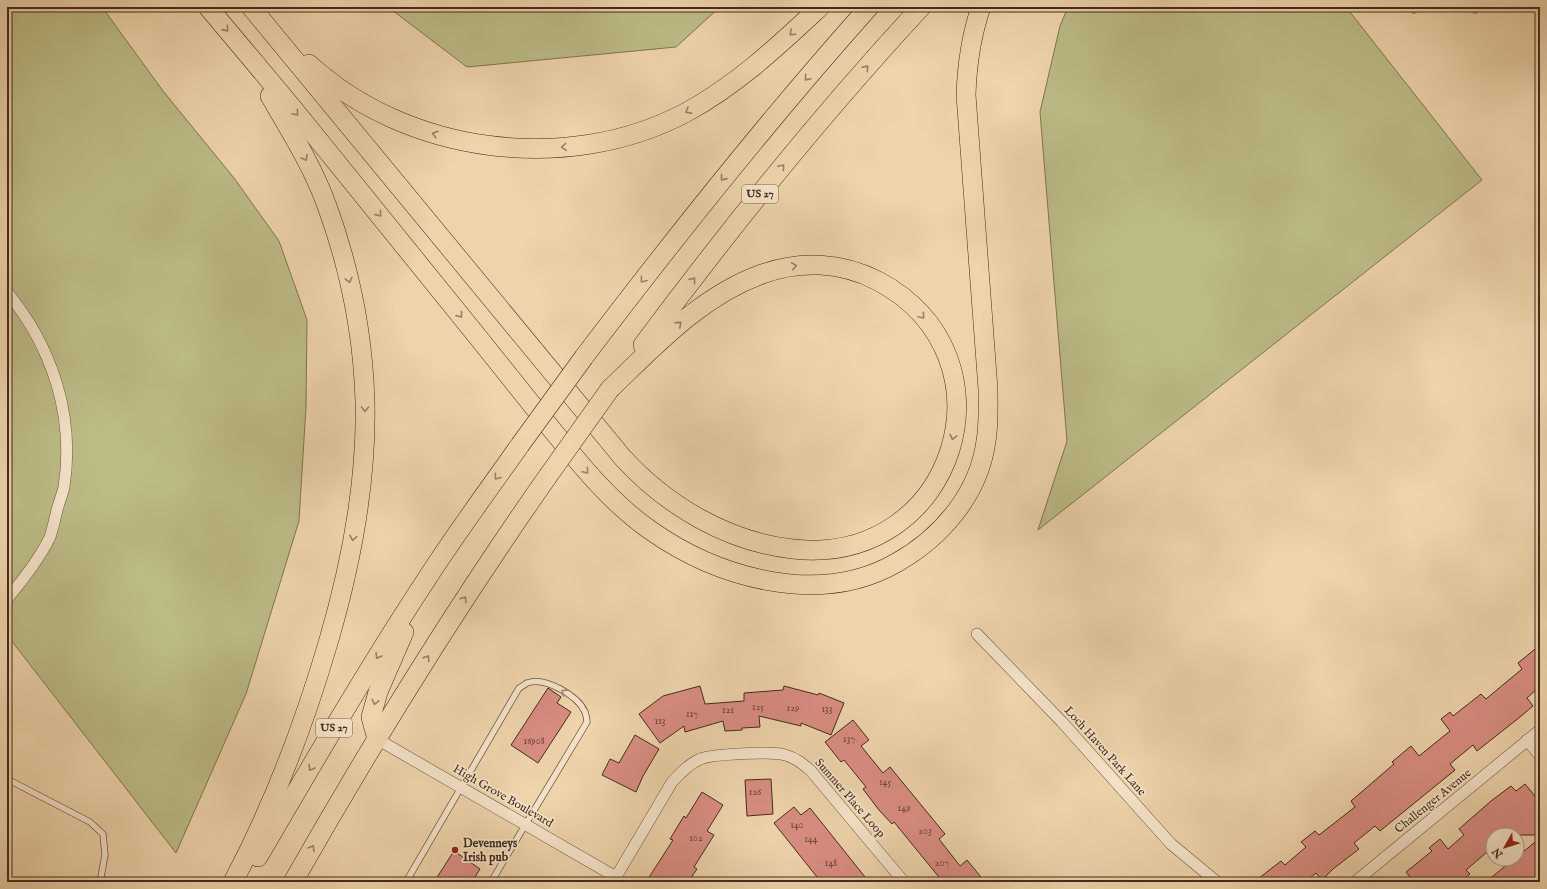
<svg xmlns="http://www.w3.org/2000/svg" width="1547" height="889" viewBox="0 0 1547 889" font-family="'IM FELL English',serif">
  <style>
    .green { fill: #bcbb86; stroke: #807351 }
    .building { fill: #d98d82; stroke: #432b1c }
    .lines { fill: none; stroke-linecap: round; stroke-linejoin: round }
    .service-casing { stroke: #6e5540; stroke-width: 7 }
    .minor-casing { stroke: #6e5540; stroke-width: 12 }
    .trunk-casing { stroke: #432b1c; stroke-width: 20 }
    .service { stroke: #f4e2c8; stroke-width: 5.5 }
    .minor { stroke: #f4e2c8; stroke-width: 11 }
    .trunk { stroke: #eed3ab; stroke-width: 19 }
    .trunk-bridge-casing { stroke: #432b1c; stroke-width: 20; stroke-linecap: butt }
    .trunk-bridge { stroke: #eed3ab; stroke-width: 19 }
    .oneway { stroke: #987f64 }
    .oneway2 { stroke: #9c8672 }
    .poi-dot { fill: #8f2418; stroke: #f4e2c8; stroke-width: 1.5 }
    .labels { text-anchor: middle; dominant-baseline: central; stroke-width: 3.5; stroke-linejoin: round; paint-order: stroke }
    .number-label { font-size: 10px; fill: #684436 }
    .shield { fill: #f4e2c8; stroke: #786250; stroke-width: 1 }
    .shield-label { font-size: 11px; font-weight: bold; fill: #432b1c }
    .street-label { font-size: 12px; fill: #432b1c; stroke: #f4e2c8 }
    .poi-label { font-size: 12px; font-weight: bold; fill: #432b1c; stroke: #f4e2c8; text-anchor: start }
  </style>
  <rect width="100%" height="100%" fill="#eed3ab"/>
  <filter id="stains"><feTurbulence type="fractalNoise" baseFrequency=".005" numOctaves="4"/><feColorMatrix values="0 0 0 0 .2 0 0 0 0 .09 0 0 0 0 .02 0 0 0 .5 -.17"/></filter>
  <radialGradient id="worn" r=".72"><stop offset=".6" stop-color="#630" stop-opacity="0"/><stop offset="1" stop-color="#630" stop-opacity=".3"/></radialGradient>
  <g class="green">
    <polygon points="7,7 102,7 163,91 234,178 279,241 307,320 306,407 299,521 246,694 176,853 7,635"/>
    <polygon points="388,7 720,7 676,47 467,67"/>
    <polygon points="1068,7 1346,7 1482,180 1038,530 1067,441 1040,112 1060,26"/>
  </g>
  <g class="building">
    <polygon points="1540,645 1540,686 1527,698 1533,706 1520,717 1477,751 1473,745 1450,764 1455,770 1380,831 1375,826 1354,843 1359,849 1333,869 1322,880 1316,873 1305,882 1254,882 1281,861 1285,865 1306,847 1301,842 1315,831 1319,835 1355,807 1351,801 1394,764 1392,762 1411,746 1419,756 1450,731 1441,719 1450,712 1453,716 1481,694 1486,699 1522,669 1518,663"/>
    <polygon points="700,686 705,704 744,701 744,693 783,690 784,686 818,695 819,693 844,703 831,735 801,723 801,726 759,716 760,727 742,728 742,730 725,731 723,721 685,732 684,726 660,743 639,714 663,696"/>
    <polygon points="548,688 561,697 557,703 571,712 538,763 511,745"/>
    <polygon points="853,720 869,740 861,746 883,773 890,767 945,834 939,839 960,866 967,860 985,882 943,882 894,822 892,824 879,810 863,789 866,787 844,760 841,762 825,742"/>
    <polygon points="635,735 659,749 643,776 636,792 602,775 610,759 619,763"/>
    <polygon points="771,779 773,814 747,816 745,780"/>
    <polygon points="1525,784 1540,802 1540,835 1493,835 1493,847 1466,870 1470,874 1460,882 1414,882 1406,872 1432,851 1429,848 1440,839 1448,849 1464,835 1459,829 1491,801 1511,786 1516,791"/>
    <polygon points="702,792 723,805 707,831 714,835 694,867 697,869 688,882 646,882 673,840 670,839 684,816 686,818"/>
    <polygon points="794,807 801,815 810,808 869,882 821,882 774,823"/>
    <polygon points="1540,838 1540,882 1486,882 1504,867 1515,859 1517,859 1517,857"/>
    <polygon points="454,851 480,869 472,882 434,882"/>
  </g>
  <g class="lines">
    <defs>
      <g id="service">
        <polyline points="1412,7 1414,10 1417,7"/>
        <polyline points="1473,7 1475,10 1479,7"/>
        <polyline points="7,779 90,822 103,834 105,855 100,882"/>
        <path d="M406,882L519,688C522,687 525,684 527,683C545,676 578,696 585,712C586,715 587,719 587,722L491,882"/>
      </g>
      <g id="minor">
        <path d="M7,292C52,347 75,415 64,487C62,495 59,503 57,510C55,519 53,528 50,537C39,560 23,580 7,599"/>
        <polyline points="977,634 1062,722 1171,844 1217,882"/>
        <polyline points="377,739 616,877"/>
        <polyline points="1527,740 1540,756"/>
        <path d="M613,882L672,782C680,773 689,764 700,759C713,754 773,751 785,755C796,758 803,764 811,771L904,882"/>
        <polyline points="1355,882 1540,730"/>
      </g>
      <g id="trunk">
        <path d="M208,7C243,49 278,90 312,132C367,200 422,268 477,336C501,366 525,396 549,426C580,464 610,502 650,530C718,578 819,607 896,563C941,538 979,494 986,441C989,424 988,407 988,389L966,95C967,65 971,36 981,7"/>
        <path d="M251,7L623,458C667,506 728,542 793,549C955,567 1021,357 878,281C842,262 800,260 762,274C701,296 656,345 610,389"/>
        <path d="M309,64C407,154 567,175 685,113C737,85 778,46 820,7"/>
        <path d="M643,345C730,228 822,114 921,7"/>
        <path d="M584,357C675,237 769,119 869,7"/>
        <polyline points="377,739 371,717 378,692 404,632"/>
        <path d="M258,857C313,763 368,668 428,577C457,532 489,489 520,445"/>
        <path d="M233,882C273,806 304,725 328,643C351,565 367,483 365,401C363,335 350,269 327,206C313,167 291,132 270,96"/>
        <path d="M293,882C372,743 456,607 548,476"/>
      </g>
    </defs>
    <use href="#service" class="service-casing"/>
    <use href="#minor" class="minor-casing"/>
    <use href="#trunk" class="trunk-casing"/>
    <use href="#service" class="service"/>
    <use href="#minor" class="minor"/>
    <use href="#trunk" class="trunk"/>
    <defs>
      <g id="trunk-bridge">
        <polyline points="520,445 584,357"/>
        <polyline points="548,476 610,389"/>
      </g>
    </defs>
    <use href="#trunk-bridge" class="trunk-bridge-casing"/>
    <use href="#trunk-bridge" class="trunk-bridge"/>
  </g>
  <defs><path id="oneway-chevron" d="M-2-3.5L2.5 0L-2 3.5" fill="none" stroke-width="1.6" stroke-linecap="round" stroke-linejoin="round"/></defs>
  <g class="oneway">
    <use href="#oneway-chevron" transform="translate(226 29) rotate(51)"/>
    <use href="#oneway-chevron" transform="translate(792 33) rotate(138)"/>
    <use href="#oneway-chevron" transform="translate(866 68) rotate(-49)"/>
    <use href="#oneway-chevron" transform="translate(807 78) rotate(131)"/>
    <use href="#oneway-chevron" transform="translate(688 111) rotate(151)"/>
    <use href="#oneway-chevron" transform="translate(296 113) rotate(50)"/>
    <use href="#oneway-chevron" transform="translate(435 134) rotate(-163)"/>
    <use href="#oneway-chevron" transform="translate(564 147) rotate(175)"/>
    <use href="#oneway-chevron" transform="translate(305 158) rotate(62)"/>
    <use href="#oneway-chevron" transform="translate(782 167) rotate(-50)"/>
    <use href="#oneway-chevron" transform="translate(723 178) rotate(129)"/>
    <use href="#oneway-chevron" transform="translate(379 214) rotate(51)"/>
    <use href="#oneway-chevron" transform="translate(794 266) rotate(-8)"/>
    <use href="#oneway-chevron" transform="translate(349 280) rotate(76)"/>
    <use href="#oneway-chevron" transform="translate(643 280) rotate(127)"/>
    <use href="#oneway-chevron" transform="translate(693 280) rotate(-52)"/>
    <use href="#oneway-chevron" transform="translate(460 315) rotate(51)"/>
    <use href="#oneway-chevron" transform="translate(922 316) rotate(50)"/>
    <use href="#oneway-chevron" transform="translate(679 324) rotate(-40)"/>
    <use href="#oneway-chevron" transform="translate(365 409) rotate(91)"/>
    <use href="#oneway-chevron" transform="translate(953 437) rotate(102)"/>
    <use href="#oneway-chevron" transform="translate(586 471) rotate(50)"/>
    <use href="#oneway-chevron" transform="translate(497 477) rotate(126)"/>
    <use href="#oneway-chevron" transform="translate(353 538) rotate(100)"/>
    <use href="#oneway-chevron" transform="translate(464 599) rotate(-57)"/>
    <use href="#oneway-chevron" transform="translate(378 656) rotate(121)"/>
    <use href="#oneway-chevron" transform="translate(427 658) rotate(-58)"/>
    <use href="#oneway-chevron" transform="translate(375 702) rotate(104)"/>
    <use href="#oneway-chevron" transform="translate(311 768) rotate(121)"/>
    <use href="#oneway-chevron" transform="translate(312 848) rotate(-60)"/>
  </g>
  <use class="oneway2" href="#oneway-chevron" transform="translate(564 692) rotate(-145)"/>
  <circle class="poi-dot" cx="455" cy="850" r="4"/>
  <g class="labels">
    <g class="number-label">
      <text x="758" y="707">125</text>
      <text x="793" y="708">129</text>
      <text x="827" y="709">133</text>
      <text x="728" y="710">121</text>
      <text x="692" y="714">117</text>
      <text x="660" y="721">113</text>
      <text x="849" y="739">137</text>
      <text x="534" y="741">16908</text>
      <text x="885" y="782">145</text>
      <text x="755" y="792">126</text>
      <text x="904" y="808">149</text>
      <text x="797" y="825">140</text>
      <text x="925" y="831">203</text>
      <text x="696" y="838">102</text>
      <text x="811" y="839">144</text>
      <text x="831" y="863">148</text>
      <text x="942" y="863">207</text>
    </g>
    <g class="shield">
      <rect x="742" y="185" width="36" height="18" rx="3"/>
      <rect x="316" y="719" width="36" height="18" rx="3"/>
    </g>
    <g class="shield-label">
      <text x="760" y="194">US 27</text>
      <text x="334" y="728">US 27</text>
    </g>
    <g class="street-label">
      <text transform="translate(1105 751) rotate(48)">Loch Haven Park Lane</text>
      <text transform="translate(503 796) rotate(30)">High Grove Boulevard</text>
      <text transform="translate(850 798) rotate(49)">Summer Place Loop</text>
      <text transform="translate(1433 801) rotate(-39)">Challenger Avenue</text>
    </g>
    <g class="poi-label">
      <text x="463" y="843">Devenneys<tspan x="463" dy="14">Irish pub</tspan></text>
    </g>
  </g>
  <rect width="1547" height="889" fill="none" stroke="#eed3ab" stroke-width="24"/>
  <rect x="8" y="8" width="1531" height="873" fill="none" stroke="#432b1c" stroke-width="2"/>
  <rect x="12" y="12" width="1523" height="865" fill="none" stroke="#432b1c"/>
  <g transform="translate(1505 847) rotate(231)"><circle r="19" fill="#f4e2c8" stroke="#ad9983"/>
  <path d="M0-3L7 15L0 10L-7 15Z" fill="#8f2418"/>
  <text y="-6" font-size="11" font-weight="bold" text-anchor="middle" fill="#432b1c">N</text>
  </g>
  <rect width="100%" height="100%" filter="url(#stains)"/>
  <rect width="100%" height="100%" fill="url(#worn)"/>
</svg>
